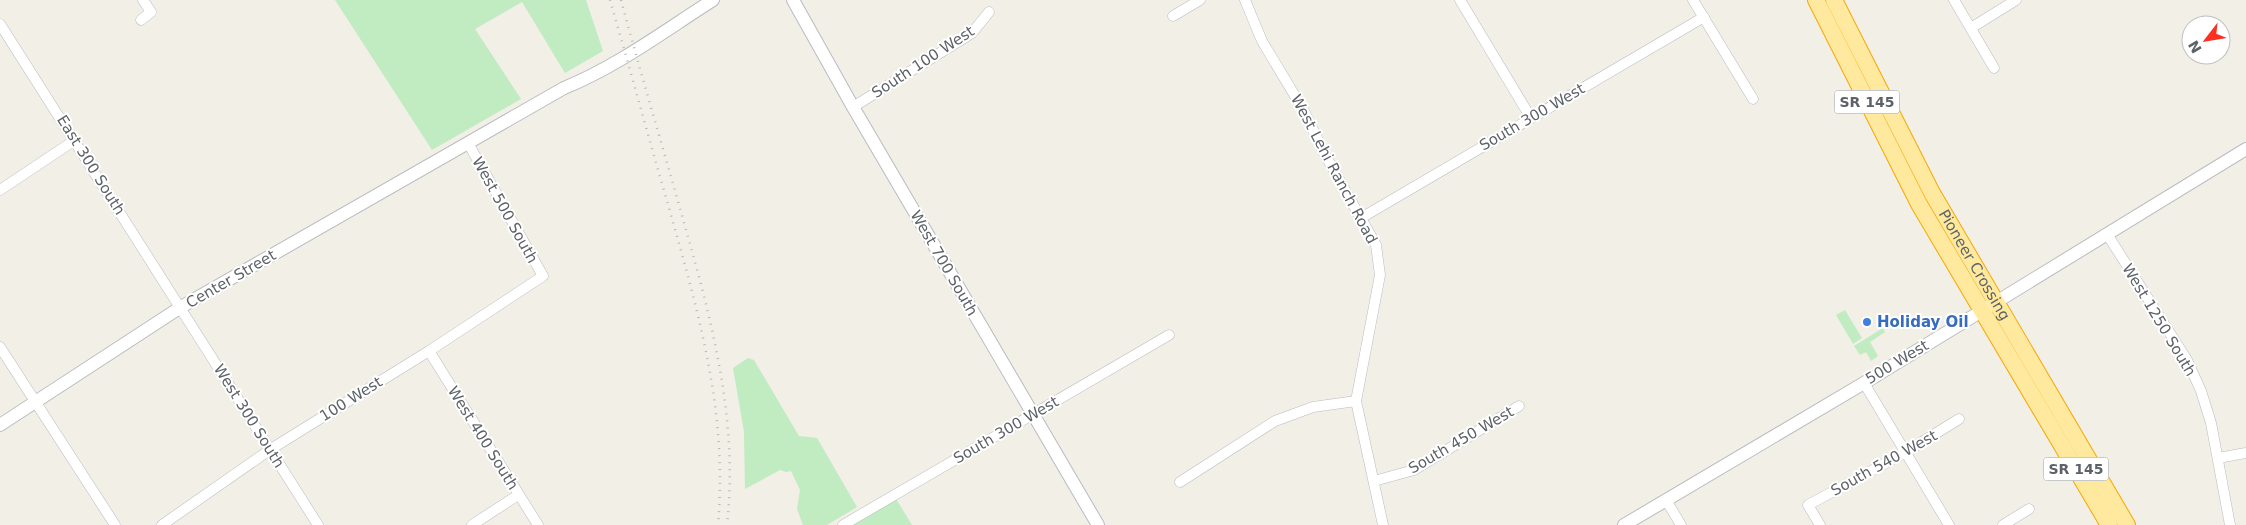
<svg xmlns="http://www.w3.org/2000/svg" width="2246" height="525" viewBox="0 0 2246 525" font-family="'DejaVu Sans',sans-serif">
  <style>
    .green { fill: #c1ebc0 }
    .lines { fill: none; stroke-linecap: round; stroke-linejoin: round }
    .minor-casing { stroke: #b8bcc1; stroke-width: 11 }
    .tertiary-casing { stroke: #b8bcc1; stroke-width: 14 }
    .trunk-casing { stroke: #f7a700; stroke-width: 18 }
    .minor { stroke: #fff; stroke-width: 10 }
    .tertiary { stroke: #fff; stroke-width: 12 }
    .trunk { stroke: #ffe99e; stroke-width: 16 }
    .rail { stroke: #b7b8b9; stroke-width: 2.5; stroke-dasharray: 1 6; stroke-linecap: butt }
    .shop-dot { fill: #3f7fe0; stroke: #fff; stroke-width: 2 }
    .labels { text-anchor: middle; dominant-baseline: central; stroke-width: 4; stroke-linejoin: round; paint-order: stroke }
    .shield { fill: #fff; stroke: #8e9195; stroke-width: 1 }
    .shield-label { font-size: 14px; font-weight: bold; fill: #5d6268 }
    .street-label { font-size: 15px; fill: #5d6268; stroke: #fff }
    .shop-label { font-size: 15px; font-weight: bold; fill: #366cbe; stroke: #fff; text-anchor: start }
  </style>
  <rect width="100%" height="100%" fill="#f1efe6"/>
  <g class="green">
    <polygon points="335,0 586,0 603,51 565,73 522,2 475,29 521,99 432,150"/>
    <polygon points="1845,310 1862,338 1853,344 1836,315"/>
    <polygon points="1883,328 1885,332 1870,342 1878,356 1871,361 1866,352 1860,355 1854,346"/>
    <polygon points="748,358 754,360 799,436 817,438 857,507 827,525 803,525 797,509 800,490 791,471 786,472 780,470 745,489 744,432 733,368"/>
    <polygon points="896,499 912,525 851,525"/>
  </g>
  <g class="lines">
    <defs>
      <g id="minor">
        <polyline points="1245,0 1262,41 1304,111 1324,153 1376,245 1380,275 1356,401 1383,525"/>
        <polyline points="1460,0 1531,118"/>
        <polyline points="1693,0 1753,99"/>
        <polyline points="1954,0 1994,68"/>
        <polyline points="1173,16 1200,0"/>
        <polyline points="141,20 151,12 143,0"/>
        <polyline points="0,24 318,525"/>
        <polyline points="1971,28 2016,0"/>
        <polyline points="853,107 972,33 989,12"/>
        <polyline points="0,190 75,140"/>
        <polyline points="1361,218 1704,17"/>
        <polyline points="2107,234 2187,360 2201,391 2211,423 2230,525"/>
        <polyline points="0,347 115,525"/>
        <polyline points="429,351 538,525"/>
        <polyline points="1864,383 1949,525"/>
        <polyline points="2218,458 2246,453"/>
        <polyline points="1374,481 1414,470 1519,406"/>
        <polyline points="1180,482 1275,421 1313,407 1356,401"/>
        <polyline points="1666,500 1681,525"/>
        <polyline points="162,525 271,449 429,351 543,276 468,143"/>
        <polyline points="472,525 518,495"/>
        <polyline points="843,525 1169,335"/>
        <polyline points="1820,525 1808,505 1906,452 1959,419"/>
        <polyline points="2003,525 2029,509"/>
      </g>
      <g id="tertiary">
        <polyline points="793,0 853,107 1098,525"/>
        <path d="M0,425L181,307L564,88C618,66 664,31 713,0"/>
        <polyline points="1624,525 1864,383 2246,149"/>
      </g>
      <g id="trunk">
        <polyline points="1816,0 1919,204 2109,525"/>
        <path id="s1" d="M1834,0L1932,193L2127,525"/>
      </g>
    </defs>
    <use href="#minor" class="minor-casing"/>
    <use href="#tertiary" class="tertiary-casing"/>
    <use href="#trunk" class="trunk-casing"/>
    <use href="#minor" class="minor"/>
    <use href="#tertiary" class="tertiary"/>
    <use href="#trunk" class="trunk"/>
    <g class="rail">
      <path d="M610,0C630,69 649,139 669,208C699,314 728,414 718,525"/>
      <path d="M621,0C640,71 661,141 681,212C710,314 739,417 727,525"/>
    </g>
  </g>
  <circle class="shop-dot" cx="1867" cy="322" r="5"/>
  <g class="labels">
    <g class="shield">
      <rect x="1834.5" y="90.5" width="65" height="23" rx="4"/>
      <rect x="2043.5" y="457.5" width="65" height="23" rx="4"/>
    </g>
    <g class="shield-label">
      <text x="1867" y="102">SR 145</text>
      <text x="2076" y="469">SR 145</text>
    </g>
    <g class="street-label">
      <text transform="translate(923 62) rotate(-33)">South 100 West</text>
      <text transform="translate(1532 117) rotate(-30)">South 300 West</text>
      <text transform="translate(91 165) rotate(58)">East 300 South</text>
      <text transform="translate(1334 169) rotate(62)">West Lehi Ranch Road</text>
      <text transform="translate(505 210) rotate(61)">West 500 South</text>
      <text transform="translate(944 263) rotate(60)">West 700 South</text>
      <text stroke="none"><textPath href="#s1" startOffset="300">Pioneer Crossing</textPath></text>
      <text transform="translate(231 279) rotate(-30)">Center Street</text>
      <text transform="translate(2159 320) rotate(59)">West 1250 South</text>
      <text transform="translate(1897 362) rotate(-31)">500 West</text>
      <text transform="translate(351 399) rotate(-32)">100 West</text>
      <text transform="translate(249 416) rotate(58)">West 300 South</text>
      <text transform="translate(1006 430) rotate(-30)">South 300 West</text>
      <text transform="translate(483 438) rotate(58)">West 400 South</text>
      <text transform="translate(1461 440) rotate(-30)">South 450 West</text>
      <text transform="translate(1884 463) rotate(-29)">South 540 West</text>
    </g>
    <g class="shop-label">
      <text x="1877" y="322">Holiday Oil</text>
    </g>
  </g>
  <g transform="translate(2206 40) rotate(239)"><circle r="24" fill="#ffffff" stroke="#bec0c3"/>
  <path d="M0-4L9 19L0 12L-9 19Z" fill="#fb3022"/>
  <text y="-8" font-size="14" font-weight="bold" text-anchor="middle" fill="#5d6268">N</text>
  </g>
</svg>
